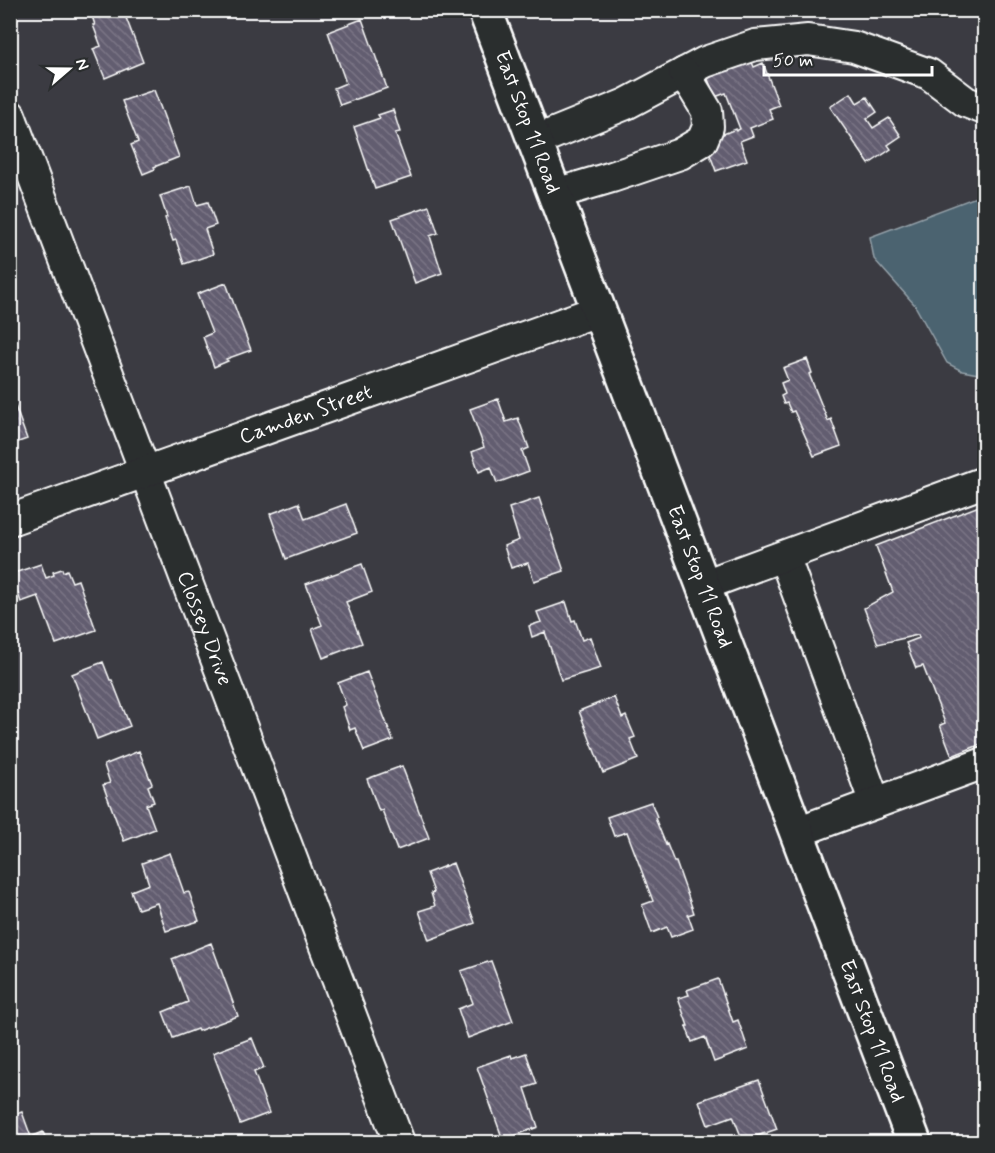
<svg xmlns="http://www.w3.org/2000/svg" width="995" height="1153" viewBox="0 0 995 1153" font-family="Mynerve,sans-serif">
  <defs>
    <pattern id="building-back-hatch" width="6" height="6" patternUnits="userSpaceOnUse" patternTransform="scale(1.5)"><rect width="6" height="6" fill="#625d6f"/><path d="M-1 5l2 2M0 0l6 6M5-1l2 2" fill="none" stroke="#7a7585"/></pattern>
  </defs>
  <rect width="100%" height="100%" fill="#3b3b42"/>
  <filter id="ink" filterUnits="userSpaceOnUse"><feTurbulence type="fractalNoise" baseFrequency=".0167" numOctaves="2"/><feDisplacementMap in="SourceGraphic" scale="12" xChannelSelector="R" yChannelSelector="G"/><feConvolveMatrix kernelMatrix="1 2 1 2 8 2 1 2 1" color-interpolation-filters="sRGB"/></filter>
  <g filter="url(#ink)">
    <!-- water -->
    <path fill="#4c6370" stroke="#94a1a9" stroke-width="1.5" d="M 984,194 L 984,375 L 962,371 L 947,363 L 914,304 L 874,259 L 870,237 Z"/>
    <!-- building -->
    <path fill="url(#building-back-hatch)" stroke="#fff" stroke-width="1.5" d="M 90,10 L 123,10 L 143,62 L 105,78 L 93,49 L 101,46 L 93,25 L 95,25 Z
      M 362,19 L 387,88 L 340,105 L 334,88 L 346,83 L 328,32 Z
      M 748,53 L 754,67 L 763,63 L 779,105 L 769,109 L 773,119 L 750,128 L 753,136 L 740,141 L 747,160 L 716,171 L 705,141 L 736,129 L 736,131 L 740,129 L 726,93 L 715,97 L 704,69 Z
      M 154,90 L 179,157 L 154,167 L 155,169 L 143,174 L 131,145 L 138,142 L 122,101 Z
      M 851,93 L 857,103 L 867,97 L 877,112 L 867,119 L 873,128 L 889,118 L 901,136 L 888,145 L 891,149 L 869,164 L 830,107 Z
      M 393,110 L 400,132 L 395,133 L 411,177 L 375,189 L 354,127 L 380,118 L 378,115 Z
      M 191,186 L 197,205 L 208,202 L 216,225 L 205,229 L 213,254 L 184,264 L 176,240 L 173,241 L 165,218 L 167,217 L 160,196 Z
      M 429,206 L 438,233 L 430,236 L 442,273 L 415,283 L 392,219 Z
      M 226,283 L 251,350 L 226,359 L 228,361 L 214,367 L 203,337 L 212,333 L 197,294 Z
      M 807,359 L 812,373 L 809,374 L 828,421 L 831,419 L 841,446 L 814,456 L 794,411 L 791,412 L 787,403 L 784,404 L 781,396 L 785,394 L 781,383 L 788,380 L 783,368 Z
      M 10,392 L 27,439 L 10,445 Z
      M 498,399 L 506,422 L 518,418 L 529,448 L 522,451 L 529,471 L 497,483 L 491,467 L 479,472 L 472,452 L 484,447 L 470,409 Z
      M 539,498 L 564,571 L 534,581 L 528,563 L 511,568 L 504,546 L 519,540 L 509,508 Z
      M 299,503 L 305,519 L 346,504 L 357,533 L 286,559 L 270,514 Z
      M 984,504 L 984,743 L 952,756 L 940,725 L 945,723 L 923,666 L 916,668 L 906,643 L 919,638 L 918,635 L 878,644 L 864,608 L 893,592 L 876,546 Z
      M 41,564 L 46,578 L 54,575 L 53,572 L 62,569 L 63,572 L 67,570 L 72,582 L 78,580 L 96,630 L 56,644 L 38,596 L 21,602 L 11,574 Z
      M 362,564 L 372,592 L 346,602 L 362,643 L 323,658 L 312,629 L 322,625 L 306,584 Z
      M 566,602 L 572,621 L 575,620 L 582,640 L 590,637 L 601,668 L 561,680 L 545,632 L 532,637 L 529,626 L 541,622 L 537,612 Z
      M 103,662 L 110,680 L 112,680 L 130,726 L 97,739 L 72,674 Z
      M 367,672 L 393,740 L 364,751 L 355,728 L 350,730 L 342,707 L 346,705 L 338,683 Z
      M 614,697 L 622,718 L 626,716 L 635,737 L 630,739 L 638,759 L 603,773 L 579,711 Z
      M 139,751 L 152,784 L 148,786 L 154,802 L 146,805 L 155,829 L 124,841 L 103,785 L 110,783 L 104,765 Z
      M 402,766 L 429,838 L 397,850 L 382,810 L 379,811 L 367,779 Z
      M 651,802 L 657,817 L 655,818 L 666,845 L 667,844 L 674,862 L 676,862 L 694,913 L 688,915 L 693,929 L 671,937 L 667,927 L 652,933 L 642,905 L 653,901 L 627,832 L 614,836 L 607,817 Z
      M 170,853 L 184,893 L 189,892 L 199,921 L 166,931 L 157,903 L 138,909 L 131,891 L 149,884 L 142,863 Z
      M 453,863 L 475,923 L 429,940 L 419,911 L 435,906 L 431,893 L 434,892 L 427,873 Z
      M 211,943 L 238,1016 L 198,1031 L 197,1029 L 173,1038 L 163,1012 L 188,1002 L 172,959 Z
      M 491,961 L 513,1021 L 468,1038 L 458,1009 L 473,1003 L 461,971 Z
      M 718,979 L 733,1022 L 738,1020 L 748,1049 L 714,1062 L 705,1037 L 692,1042 L 686,1026 L 688,1026 L 678,998 L 689,995 L 687,990 Z
      M 252,1038 L 264,1068 L 254,1072 L 269,1113 L 240,1124 L 213,1053 Z
      M 526,1053 L 537,1084 L 525,1088 L 538,1127 L 503,1140 L 477,1067 L 511,1055 L 512,1058 Z
      M 10,1059 L 16,1073 L 10,1076 Z
      M 759,1080 L 777,1129 L 743,1141 L 733,1116 L 708,1125 L 699,1101 Z
      M 22,1112 L 31,1137 L 43,1132 L 47,1142 L 10,1142 L 10,1116 Z
      M 286,1134 L 290,1142 L 273,1142 L 277,1141 L 276,1138 Z"/>
    <g fill="none" stroke-linecap="round" stroke-linejoin="round">
      <!-- minor casing -->
      <g stroke="#fff" stroke-width="34">
        <g id="minor">
          <path id="s1" d="M 10,115 L 399,1142"/>
          <path d="M 535,141 L 626,104 L 705,62 L 755,45 L 808,40 L 854,47 L 929,74 L 966,102 L 984,109"/>
          <path d="M 555,194 L 612,177 L 680,154 L 702,141 L 708,127 L 707,111 L 684,73"/>
          <path id="s2" d="M 10,520 L 600,310"/>
          <path d="M 784,556 L 875,803"/>
          <path d="M 704,585 L 984,482"/>
          <path d="M 797,832 L 984,763"/>
        </g>
      </g>
      <!-- major casing -->
      <g stroke="#fff" stroke-width="38">
        <g id="major">
          <path id="s3" d="M 485,10 L 914,1142"/>
        </g>
      </g>
      <!-- minor -->
      <use href="#minor" stroke="#2a2d2e" stroke-width="30"/>
      <!-- major -->
      <use href="#major" stroke="#2a2d2e" stroke-width="33"/>
    </g>
  </g>
  <g text-anchor="middle" dominant-baseline="central" stroke-width="4.5" stroke-linejoin="round" paint-order="stroke">
    <!-- street labels -->
    <g font-size="21" fill="#fff" stroke="#2a2d2e">
      <text stroke="none"><textPath href="#s3" startOffset="120">East Stop 11 Road</textPath></text>
      <text stroke="none"><textPath href="#s2" startOffset="314">Camden Street</textPath></text>
      <text stroke="none"><textPath href="#s3" startOffset="606">East Stop 11 Road</textPath></text>
      <text stroke="none"><textPath href="#s1" startOffset="549">Clossey Drive</textPath></text>
      <text stroke="none"><textPath href="#s3" startOffset="1092">East Stop 11 Road</textPath></text>
    </g>
  </g>
  <!-- margin -->
  <rect width="995" height="1153" fill="none" stroke="#2a2d2e" stroke-width="36"/>
  <rect x="18" y="18" width="959" height="1117" fill="none" stroke="#fff" stroke-width="2" filter="url(#ink)"/>
  <!-- north arrow -->
  <g transform="translate(69 69) rotate(70)" stroke="#2a2d2e" stroke-width="4.5" paint-order="stroke">
  <path d="M0-4.5L10 22L0 15L-10 22Z" fill="#ffffff"/>
  <text y="-9" font-size="16" font-weight="bold" text-anchor="middle" fill="#ffffff">N</text>
  </g>
  <!-- scale -->
  <path d="M764 66v9h168v-9" fill="none" stroke="#ffffff" stroke-width="3"/>
  <text x="773" y="66" font-size="18" fill="#ffffff" stroke="#2a2d2e" stroke-width="4.5" paint-order="stroke">50 m</text>
</svg>
